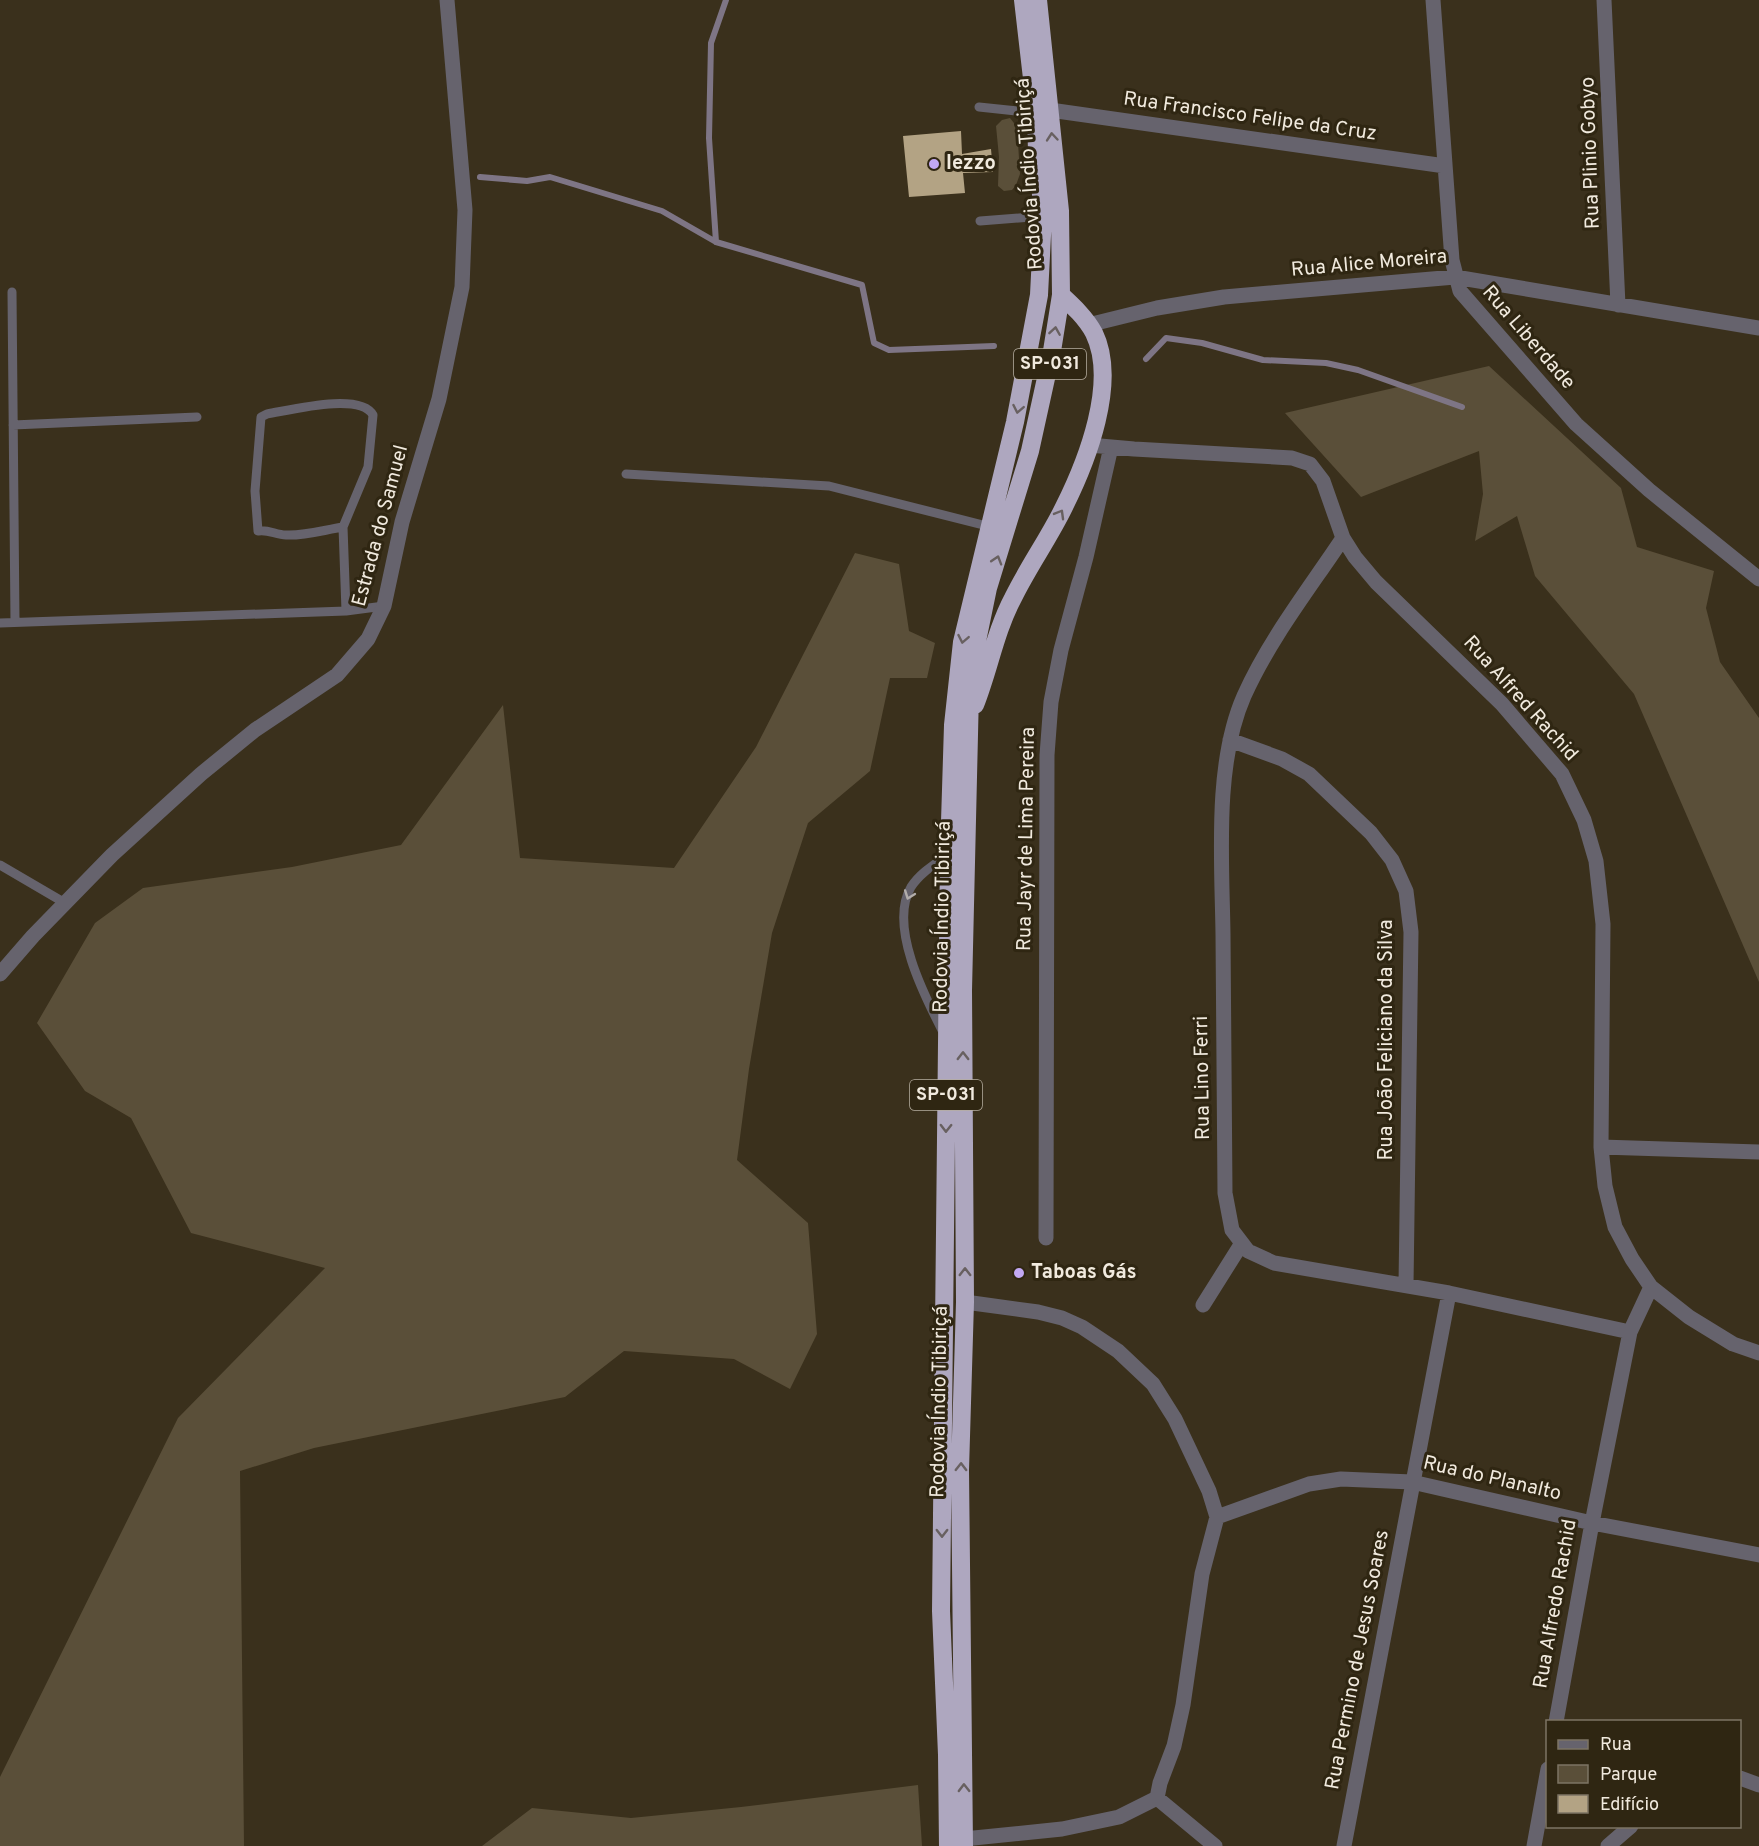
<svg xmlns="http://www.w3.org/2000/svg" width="1759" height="1846" viewBox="0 0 1759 1846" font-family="Overpass,sans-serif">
  <rect width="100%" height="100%" fill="#3a301c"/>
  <!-- green -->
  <path fill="#5a4f39" d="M 1010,118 L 1017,127 L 1020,174 L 1016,185 L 1012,190 L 1004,191 L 998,186 L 999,157 L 996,126 L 1002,120 Z
    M 1489,366 L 1621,488 L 1637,547 L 1714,571 L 1706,608 L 1720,662 L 1759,718 L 1759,982 L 1634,694 L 1535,576 L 1517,516 L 1475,541 L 1483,494 L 1479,451 L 1361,497 L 1285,413 Z
    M 855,553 L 899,564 L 909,631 L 935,643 L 927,678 L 890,678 L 870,771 L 808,823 L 772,933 L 749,1069 L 737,1160 L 808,1223 L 817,1334 L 790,1389 L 734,1359 L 624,1351 L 565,1397 L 314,1448 L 240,1471 L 244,1846 L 0,1846 L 0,1777 L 178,1418 L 325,1268 L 191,1233 L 131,1118 L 85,1091 L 37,1023 L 95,923 L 143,888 L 292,867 L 401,845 L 503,705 L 520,858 L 674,868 L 756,747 Z
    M 918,1785 L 922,1846 L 482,1846 L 532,1808 L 631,1818 L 741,1807 Z"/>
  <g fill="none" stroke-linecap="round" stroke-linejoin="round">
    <!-- stream -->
    <path stroke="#7e7585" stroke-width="6" d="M 480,177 L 527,181 L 550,177 L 662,211 L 716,242 L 862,285 L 874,343 L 889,350 L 994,346
      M 716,242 L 709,138 L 711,43 L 726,0
      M 1146,359 L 1166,338 L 1202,343 L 1263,360 L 1326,363 L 1358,370 L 1462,407"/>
  </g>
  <!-- building -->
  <path fill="#b3a384" d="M 961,131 L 962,154 L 991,149 L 993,172 L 963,173 L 965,193 L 909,197 L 903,136 Z"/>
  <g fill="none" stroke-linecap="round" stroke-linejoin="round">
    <!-- lane -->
    <path stroke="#66636d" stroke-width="9" d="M 979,107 L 1036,113
      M 980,221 L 1043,216
      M 12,292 L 15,622
      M 13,425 L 197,417
      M 626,474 L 829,486 L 991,527
      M 343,527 C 324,530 304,536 286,535 C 276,535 268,529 258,531 L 255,491 L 261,417 L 267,414 C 291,410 360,392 373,415 L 368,467 L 343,527 L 346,611
      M 0,623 L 346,611 L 384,606
      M 0,865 L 65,903
      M 943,1032 C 925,997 888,926 911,887 C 920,873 935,864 949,854"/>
    <!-- street -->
    <path stroke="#66636d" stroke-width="15" d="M 1433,0 L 1452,260 L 1460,291 L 1576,424 L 1649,490 L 1759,579
      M 1604,0 L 1618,305
      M 1050,110 L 1445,166
      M 1088,325 L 1157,308 L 1224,297 L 1455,277 L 1759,328
      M 1089,445 L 1134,449 L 1292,458 L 1310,464 L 1323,481 L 1343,538 L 1355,557 L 1376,582 L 1502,704 L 1562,774 L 1584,820 L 1596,861 L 1603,924 L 1601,1147 L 1605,1186 L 1615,1227 L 1632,1259 L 1651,1287 L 1689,1317 L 1733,1344 L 1759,1353
      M 1343,538 C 1309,589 1269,640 1244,696 C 1214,764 1222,861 1223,934 C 1223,1021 1224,1107 1225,1193 L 1232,1230 L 1248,1251 L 1274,1263 L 1449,1293 L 1630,1332
      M 1230,740 L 1282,759 L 1309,774 L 1371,833 L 1392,860 L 1406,891 L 1411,932 L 1406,1285
      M 0,974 L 33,936 L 112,855 L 201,774 L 255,730 L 337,675 L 368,639 L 384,606 L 402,522 L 439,399 L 462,287 L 465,210 L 447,0
      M 1601,1147 L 1759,1152
      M 1046,1238 L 1047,755 L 1051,702 L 1061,650 L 1086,557 L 1111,447
      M 1203,1305 L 1242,1243
      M 1217,1517 L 1309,1484 L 1341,1479 L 1412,1482 L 1592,1523 L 1759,1555
      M 1556,1722 L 1592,1523 L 1630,1332 L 1651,1287
      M 1740,1778 L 1759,1785
      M 1157,1798 L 1215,1846
      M 964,1839 L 1062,1829 L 1119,1817 L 1157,1798 L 1160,1783 L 1174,1746 L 1183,1705 L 1202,1574 L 1217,1517 L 1209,1491 L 1175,1419 L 1153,1384 L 1118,1351 L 1082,1327 L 1062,1318 L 1038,1312 L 965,1302
      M 1344,1846 L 1449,1293
      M 1534,1846 L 1548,1769
      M 1608,1846 L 1631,1826"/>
    <!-- highway -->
    <path stroke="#aea7bf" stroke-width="18" d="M 975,705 C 989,670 995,632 1013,598 C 1028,567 1049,538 1064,507 C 1087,461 1118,382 1094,333 C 1086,318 1073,306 1061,295
      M 948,1846 L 947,1755 L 941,1611 L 949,854 L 953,725 L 962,642 L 1015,422 L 1039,295 L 1043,216 L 1037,152 L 1036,113 L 1023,0
      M 964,1846 L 960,1470 L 965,1302 L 963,990 L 970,692 L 976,646 L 988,588 L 1030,451 L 1052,351 L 1061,295 L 1060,211 L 1038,0"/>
  </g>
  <!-- one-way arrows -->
  <defs><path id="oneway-chevron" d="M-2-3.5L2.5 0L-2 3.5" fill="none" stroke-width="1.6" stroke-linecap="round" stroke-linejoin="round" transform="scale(1.5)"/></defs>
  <g stroke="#686060">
    <use href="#oneway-chevron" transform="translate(1052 137) rotate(-95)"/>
    <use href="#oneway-chevron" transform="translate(1055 331) rotate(-81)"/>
    <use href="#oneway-chevron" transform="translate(1018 409) rotate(101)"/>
    <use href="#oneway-chevron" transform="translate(1060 514) rotate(-60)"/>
    <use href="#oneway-chevron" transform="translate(997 560) rotate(-73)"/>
    <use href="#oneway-chevron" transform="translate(963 639) rotate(101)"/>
    <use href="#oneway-chevron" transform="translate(963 1056) rotate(-90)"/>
    <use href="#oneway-chevron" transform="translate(946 1128) rotate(91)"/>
    <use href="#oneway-chevron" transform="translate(965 1272) rotate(-90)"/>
    <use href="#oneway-chevron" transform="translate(961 1467) rotate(-89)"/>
    <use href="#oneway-chevron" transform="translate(942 1533) rotate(90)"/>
    <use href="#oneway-chevron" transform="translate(964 1788) rotate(-91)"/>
  </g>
  <use stroke="#b2adab" href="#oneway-chevron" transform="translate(909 895) rotate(110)"/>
  <!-- markers -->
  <g fill="#c2a8f3" stroke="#2f2612" stroke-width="2">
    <circle cx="934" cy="164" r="6"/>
    <circle cx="1019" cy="1273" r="6"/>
  </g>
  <g text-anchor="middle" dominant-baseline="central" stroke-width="6" stroke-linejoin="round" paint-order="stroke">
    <!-- shield labels -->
    <g fill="#2f2612" stroke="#b7afa1" stroke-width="1.5">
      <rect x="1014" y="349" width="72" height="30" rx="4.5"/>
      <rect x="910" y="1080" width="72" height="30" rx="4.5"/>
    </g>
    <g font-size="18" font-weight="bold" fill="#f1eade">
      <text x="1050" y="364">SP-031</text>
      <text x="946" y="1095">SP-031</text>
    </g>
    <!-- street labels -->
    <g font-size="20" fill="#f1eade" stroke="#2f2612">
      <text transform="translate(1250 117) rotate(8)">Rua Francisco Felipe da Cruz</text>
      <text transform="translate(1591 153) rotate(-92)">Rua Plinio Gobyo</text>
      <text transform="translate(1030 174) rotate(-94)">Rodovia Índio Tibiriçá</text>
      <text transform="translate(1369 264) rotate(-5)">Rua Alice Moreira</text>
      <text transform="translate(1528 338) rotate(49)">Rua Liberdade</text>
      <text transform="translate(381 526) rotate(-75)">Estrada do Samuel</text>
      <text transform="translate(1520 699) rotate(48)">Rua Alfred Rachid</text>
      <text transform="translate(1027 839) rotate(-89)">Rua Jayr de Lima Pereira</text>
      <text transform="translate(943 917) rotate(-89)">Rodovia Índio Tibiriçá</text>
      <text transform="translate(1387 1040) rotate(-90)">Rua João Feliciano da Silva</text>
      <text transform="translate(1203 1078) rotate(-91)">Rua Lino Ferri</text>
      <text transform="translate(940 1402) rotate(-89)">Rodovia Índio Tibiriçá</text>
      <text transform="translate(1492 1479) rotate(13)">Rua do Planalto</text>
      <text transform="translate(1556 1604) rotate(-80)">Rua Alfredo Rachid</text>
      <text transform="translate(1358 1660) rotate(-79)">Rua Permino de Jesus Soares</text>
    </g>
    <!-- poi labels -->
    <g font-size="20" font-weight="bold" fill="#f1eade" stroke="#2f2612" text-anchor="start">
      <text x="946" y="164">Iezzo</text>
      <text x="1031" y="1273">Taboas Gás</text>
    </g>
  </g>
  <!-- legend -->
  <rect x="1546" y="1720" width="195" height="108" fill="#2f2612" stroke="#7d7464" stroke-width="1.5"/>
  <rect x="1558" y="1740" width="30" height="9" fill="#66636d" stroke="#7d7464" stroke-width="1.5"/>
  <text x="1600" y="1750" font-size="18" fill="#f1eade">Rua</text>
  <rect x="1558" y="1765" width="30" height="18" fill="#5a4f39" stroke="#7d7464" stroke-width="1.5"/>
  <text x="1600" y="1780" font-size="18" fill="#f1eade">Parque</text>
  <rect x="1558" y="1795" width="30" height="18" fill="#b3a384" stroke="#7d7464" stroke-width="1.5"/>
  <text x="1600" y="1810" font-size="18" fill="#f1eade">Edifício</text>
</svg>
